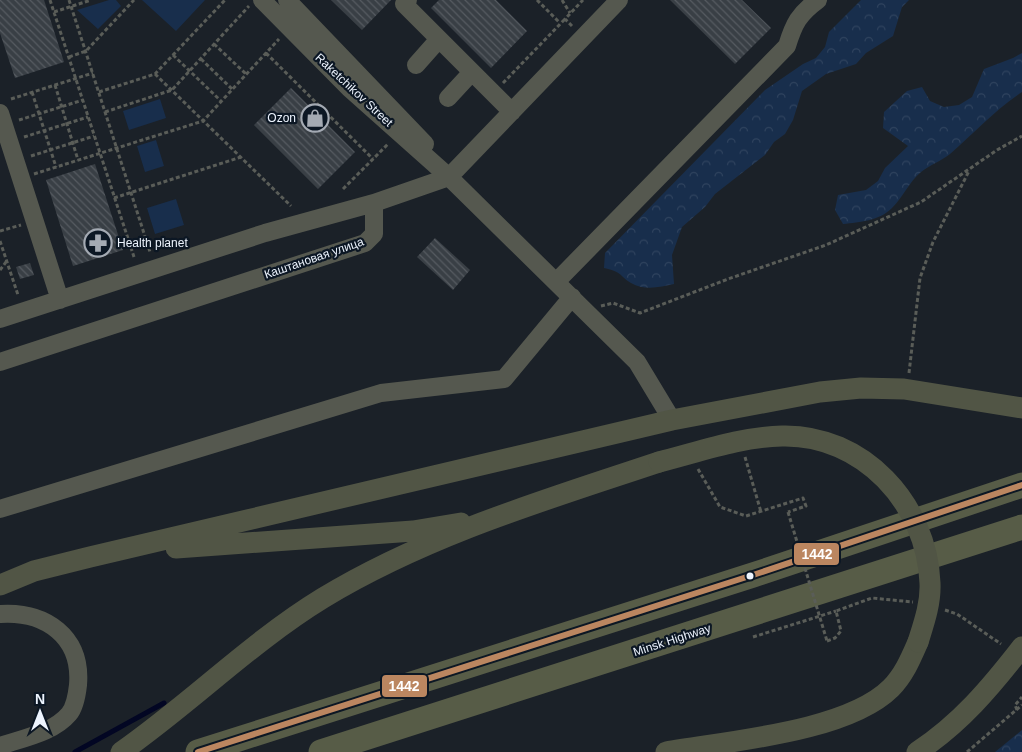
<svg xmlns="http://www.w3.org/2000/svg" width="1022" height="752" viewBox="0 0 1022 752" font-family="Helvetica,sans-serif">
  <defs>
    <pattern id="forest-crowns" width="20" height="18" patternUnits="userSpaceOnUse" patternTransform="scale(1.25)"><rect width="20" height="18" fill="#182e4c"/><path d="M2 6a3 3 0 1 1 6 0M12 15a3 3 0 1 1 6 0" fill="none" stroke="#2f435e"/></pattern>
    <pattern id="building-back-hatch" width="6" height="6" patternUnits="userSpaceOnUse" patternTransform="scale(1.25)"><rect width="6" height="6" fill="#393f45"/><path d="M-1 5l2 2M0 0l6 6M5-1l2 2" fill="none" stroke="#565b61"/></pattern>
  </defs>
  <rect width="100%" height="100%" fill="#1b2128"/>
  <!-- forest -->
  <path fill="url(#forest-crowns)" d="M 861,0 L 909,0 L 902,7 L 893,36 L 866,53 L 856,64 L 826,74 L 802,91 L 793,120 L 785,134 L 774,142 L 765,155 L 715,194 L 705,207 L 682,227 L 672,255 L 674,284 C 660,287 645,291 631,283 C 618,275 623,272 604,268 L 605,253 L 765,90 L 803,64 L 816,58 L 825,47 L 829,32 Z
    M 1022,53 L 1022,92 C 995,110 974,133 950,154 C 941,161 930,165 921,172 C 909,182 903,197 892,208 C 879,221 860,222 843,224 L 835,210 L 838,195 L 866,190 L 878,181 L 885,168 L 908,146 L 883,128 L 884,112 L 907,91 L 922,87 L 930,101 L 944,107 L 959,105 L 972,97 L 984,69 L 1013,58 Z
    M 1022,730 L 1022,752 L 995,752 Z"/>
  <!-- park -->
  <path fill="#182e4c" d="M 109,0 L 116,0 L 121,6 L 98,29 L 77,10 Z
    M 142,0 L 205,0 L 176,31 Z
    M 160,99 L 166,118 L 129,130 L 123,111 Z
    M 156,140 L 164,166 L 145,172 L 137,146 Z
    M 176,199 L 184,225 L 155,234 L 147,208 Z"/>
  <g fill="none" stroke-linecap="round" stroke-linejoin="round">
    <!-- stream -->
    <path stroke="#020623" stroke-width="5" d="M 75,752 L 164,703"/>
  </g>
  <!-- building -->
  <path fill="url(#building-back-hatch)" d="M 0,0 L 44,0 L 64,62 L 15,78 L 0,33 Z
    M 331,0 L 391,0 L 362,30 Z
    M 439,0 L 496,0 L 527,31 L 491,68 L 431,8 Z
    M 670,0 L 742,0 L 771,28 L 735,64 Z
    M 291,88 L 355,152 L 318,189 L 254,125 Z
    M 95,164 L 123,250 L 73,266 L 46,180 Z
    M 435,238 L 470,270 L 453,290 L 417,257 Z
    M 30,263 L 34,275 L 20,279 L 16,267 Z"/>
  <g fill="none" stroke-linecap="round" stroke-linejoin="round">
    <!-- path -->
    <path stroke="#5a5d58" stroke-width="3" stroke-dasharray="4 2.5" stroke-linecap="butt" d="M 50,0 L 134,257
      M 69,0 L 150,252
      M 537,0 L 560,23
      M 562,0 L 570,13
      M 54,12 L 91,0
      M 572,26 L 565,19 L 583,0
      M 214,44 L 246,74
      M 266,53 L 373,159
      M 173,55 L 221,101
      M 69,57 L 86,51 L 134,0
      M 201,59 L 232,89
      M 155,74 L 291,206
      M 503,83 L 565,19
      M 55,85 L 78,160
      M 32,92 L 56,167
      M 99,92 L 155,74 L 225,0
      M 11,99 L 93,73
      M 105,112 L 172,90 L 249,6
      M 19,120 L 83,100
      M 24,137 L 88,117
      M 31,156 L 94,136
      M 34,174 L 203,121 L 279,39
      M 343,189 L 388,144
      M 114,198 L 241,157
      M 0,231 L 21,225
      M 0,241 L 18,295
      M 0,270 L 6,262
      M 601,306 L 613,303 L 640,313 L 728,279 L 826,245 L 921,202 L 997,150 L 1022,136
      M 909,373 L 920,278 L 933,242 L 969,171
      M 745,457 L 761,512
      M 698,469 L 720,507 L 746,516 L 803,498 L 806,506 L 788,512
      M 945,610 L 957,614 L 1001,644
      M 753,637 L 836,611
      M 827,641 L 835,638 L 841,631 L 836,611 L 872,598 L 913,602
      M 1017,710 L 1015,705 L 1022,697
      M 967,752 L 1022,705"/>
    <!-- minor -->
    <path stroke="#55584f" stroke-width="18" d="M 262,0 L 349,88 L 449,177 L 637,362 L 672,420
      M 287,0 L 425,144
      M 408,0 L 404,4 L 512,112
      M 416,65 L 439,39
      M 448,98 L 472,72
      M 0,113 L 60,300
      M 556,282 L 787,46 C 794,23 799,14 818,0
      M 0,319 L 265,233 L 374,203
      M 0,362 L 365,243 L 374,234 L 374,203 L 449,177 L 619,0
      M 0,509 L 381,393 L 504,379 L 572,297
      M 0,614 C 46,611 82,637 78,685 C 77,694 75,707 69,714 C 53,733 23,738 0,746"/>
    <!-- major -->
    <path stroke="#515545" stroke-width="21" d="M 176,548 L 413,531 L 461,523
      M 0,585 L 34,571 L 90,557 L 672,420 L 820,392 L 861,388 L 904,389 L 1022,408
      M 121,752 C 190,704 251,642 323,598 C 427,535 545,500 659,462
      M 666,752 C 728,741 847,732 891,688 C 904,675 911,658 918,642
      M 917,752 C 960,724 991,687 1022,647"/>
    <!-- highway -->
    <path stroke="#575c47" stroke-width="25" d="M 198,752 L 753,575 L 1022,485
      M 321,752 L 1022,527"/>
    <!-- path-bridge -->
    <path stroke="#5a5d58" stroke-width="3" stroke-dasharray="4 2.5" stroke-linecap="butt" d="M 788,512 L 827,641"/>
    <!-- major-bridge -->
    <path stroke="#515545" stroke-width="21" d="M 659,462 C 699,452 740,437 782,436 C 863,434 927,504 930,583 C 931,603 924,623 918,642"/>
    <!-- bus-1 casing -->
    <g stroke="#0c1724" stroke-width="10">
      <path id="bus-1" d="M 198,752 L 753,575 L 1022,485"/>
    </g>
    <!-- bus-1 -->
    <use href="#bus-1" stroke="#bb8660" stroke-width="6"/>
  </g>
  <!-- icons -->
  <defs>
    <g id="shop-ring" transform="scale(1.4375)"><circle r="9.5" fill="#0c1724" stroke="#a4aab3" stroke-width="1.5"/><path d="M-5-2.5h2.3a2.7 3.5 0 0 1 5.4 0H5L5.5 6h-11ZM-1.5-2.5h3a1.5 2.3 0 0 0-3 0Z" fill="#a4aab3"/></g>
    <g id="pharmacy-ring" transform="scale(1.4375)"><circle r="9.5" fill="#0c1724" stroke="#a4aab3" stroke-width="1.5"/><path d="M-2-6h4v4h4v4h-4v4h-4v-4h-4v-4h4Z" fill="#a4aab3"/></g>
  </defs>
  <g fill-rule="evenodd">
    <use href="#shop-ring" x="315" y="118"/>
    <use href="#pharmacy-ring" x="98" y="243"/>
  </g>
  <!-- markers -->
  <circle fill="#edf4fe" stroke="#0c1724" stroke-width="2" cx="750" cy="576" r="4.5"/>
  <g text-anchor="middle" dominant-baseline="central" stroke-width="4.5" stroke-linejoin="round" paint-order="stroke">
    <!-- street labels -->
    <g font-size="12" fill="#edf4fe" stroke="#0c1724">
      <text transform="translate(354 90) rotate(43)">Raketchikov Street</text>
      <text transform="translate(314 258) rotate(-19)">Каштановая улица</text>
      <text transform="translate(672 640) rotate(-18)">Minsk Highway</text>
    </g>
    <!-- poi labels -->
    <g font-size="12" fill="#edf4fe" stroke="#0c1724" text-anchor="end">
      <text x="296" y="118">Ozon</text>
      <text x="117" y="243" text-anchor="start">Health planet</text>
    </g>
  </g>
  <g stroke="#0c1724" stroke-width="2">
    <rect x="793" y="542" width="47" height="24" rx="5" fill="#bb8660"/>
    <rect x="381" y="674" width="47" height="24" rx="5" fill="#bb8660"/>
  </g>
  <g font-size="14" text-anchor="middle" font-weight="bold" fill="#fff">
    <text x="817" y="559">1442</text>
    <text x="404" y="691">1442</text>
  </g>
  <!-- north arrow -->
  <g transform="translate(40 712)" stroke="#0c1724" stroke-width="4" paint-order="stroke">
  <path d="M0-4L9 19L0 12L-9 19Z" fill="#edf4fe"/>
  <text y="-8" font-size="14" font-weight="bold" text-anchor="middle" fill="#edf4fe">N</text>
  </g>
</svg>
